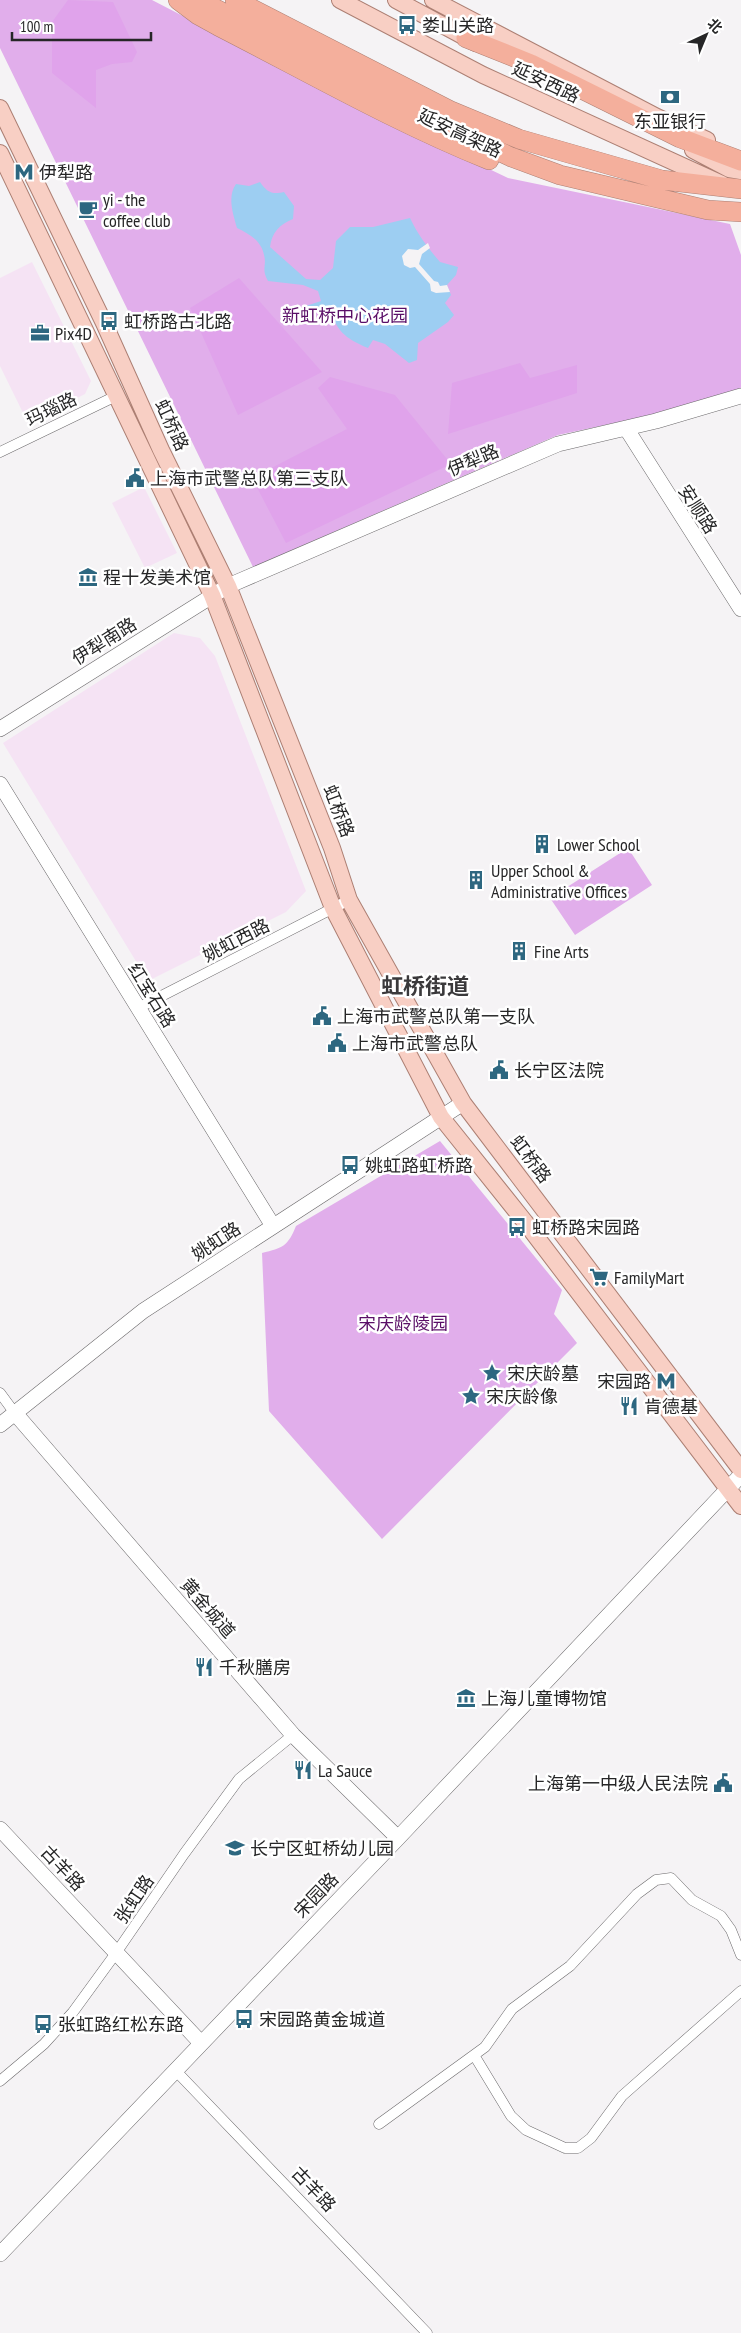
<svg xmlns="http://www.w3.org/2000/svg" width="741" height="2333" viewBox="0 0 741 2333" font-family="'PT Sans Narrow','Noto Sans SC',sans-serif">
  <rect width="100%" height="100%" fill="#f5f3f5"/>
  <!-- commercial -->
  <path fill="#f5e3f4" d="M 32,262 L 91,381 L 85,394 L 28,423 L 0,366 L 0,278 Z
    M 144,487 L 177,553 L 145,568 L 112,503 Z
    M 174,633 L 200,638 L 215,656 L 306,891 L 286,912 L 148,981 L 3,743 Z"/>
  <!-- green -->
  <path fill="#e1aeeb" d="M 0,0 L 152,0 L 357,106 L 508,178 L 730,224 L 741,255 L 741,388 L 709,403 L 558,435 L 253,567 L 0,48 Z
    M 628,848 L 652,885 L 575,935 L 550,898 Z
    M 440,1141 L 562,1290 L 554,1314 L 577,1343 L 382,1539 L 269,1411 L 262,1253 C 283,1248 288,1246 296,1226 Z"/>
  <!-- forest -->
  <path fill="#e0a3eb" d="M 68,0 L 113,2 L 137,52 L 132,62 L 112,64 L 96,70 L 96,108 L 52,73 L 52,22 Z
    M 239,278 L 322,372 L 238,415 L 190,308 Z
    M 520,363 L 530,378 L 577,365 L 577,393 L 448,434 L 452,383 Z
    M 330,377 L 395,395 L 451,464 L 286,543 L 252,478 L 347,429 L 318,388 Z"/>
  <!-- water -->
  <path fill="#9dcef2" d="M 260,182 C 267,192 272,195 284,192 L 294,206 L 293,219 C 279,225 272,232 270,247 L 306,279 L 320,280 L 333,268 L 336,241 L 350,227 L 373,227 L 410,218 C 418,235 428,248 440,262 L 458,267 L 456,275 L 447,285 L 451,295 L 445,303 L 454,315 L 448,322 L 418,343 L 417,360 L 409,363 L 385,344 L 373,340 L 368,348 C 344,338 337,331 328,306 L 313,313 L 306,306 L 321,301 L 318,291 L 303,285 L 268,281 C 261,269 267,266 264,255 C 261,240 249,234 237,228 C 233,214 227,197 236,184 L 249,186 Z"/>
  <!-- pier -->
  <path fill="#f5f3f5" d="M 428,243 L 430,248 L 422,254 L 419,264 L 434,281 L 438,282 L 440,286 L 447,285 L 450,292 L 436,293 L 431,291 L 430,284 L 415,267 L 410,268 L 404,265 L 402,256 L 408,249 L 418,250 Z"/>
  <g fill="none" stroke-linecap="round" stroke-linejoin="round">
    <!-- street casing -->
    <g stroke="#6b696b" stroke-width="11">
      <path id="street" d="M 0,452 L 116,396
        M 138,1008 L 349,900
        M 0,1393 L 14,1412
        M 474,2055 L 511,2116 L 526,2130 L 565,2148 L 578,2148 L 591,2138 L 622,2096 L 741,1991
        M 175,2070 L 427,2333
        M 0,2081 L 44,2044 L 73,2012 L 116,1953 L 184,1854 L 239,1779 L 293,1735
        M 379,2124 L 485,2047 L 512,2009 L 570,1966 L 637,1894 L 656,1880 L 671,1878 L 692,1900 L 721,1916 L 731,1930 L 741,1955"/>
    </g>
    <!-- secondary casing -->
    <g stroke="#6b696b" stroke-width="16">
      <path id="secondary" d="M 626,428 L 741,609
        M 0,729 L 228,586 L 558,444 L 656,421 L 741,396
        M 0,784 L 273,1226
        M 14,1412 L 293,1735 L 398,1838
        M 0,1425 L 143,1311 L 463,1103
        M 0,1829 L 201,2043
        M 0,2254 L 398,1838 L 741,1475"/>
    </g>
    <!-- primary casing -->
    <g stroke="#ac7f73" stroke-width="18">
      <path id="primary" d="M 340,0 L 483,75 L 722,184
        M 396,0 L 476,43
        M 433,0 L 657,117 L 707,140
        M 0,108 L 104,323 L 161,450 L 228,586 L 332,848 L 349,900 L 463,1103 L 741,1470
        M 693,150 L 729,169 L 741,171
        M 0,153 L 212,595 L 333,908 L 441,1117 L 525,1222 L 741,1506"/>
    </g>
    <!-- highway casing -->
    <g stroke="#ac7f73" stroke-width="20">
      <path id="highway" d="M 178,0 L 198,15 L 218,26 C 308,72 395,122 489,160
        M 199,0 L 399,105 L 511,157 L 560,175 L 708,210 L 741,212
        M 235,0 L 449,110 L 519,139 L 662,180 L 741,189
        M 466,38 L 531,64 L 680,138 L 741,161"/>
    </g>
    <!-- street -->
    <use href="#street" stroke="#fff" stroke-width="10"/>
    <!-- secondary -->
    <use href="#secondary" stroke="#fff" stroke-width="15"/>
    <!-- primary -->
    <use href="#primary" stroke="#f8cfc4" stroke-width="16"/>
    <!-- highway -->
    <use href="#highway" stroke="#f4af9c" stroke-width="19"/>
  </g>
  <!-- icons -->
  <defs>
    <g id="bus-bare" transform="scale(1.5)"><path d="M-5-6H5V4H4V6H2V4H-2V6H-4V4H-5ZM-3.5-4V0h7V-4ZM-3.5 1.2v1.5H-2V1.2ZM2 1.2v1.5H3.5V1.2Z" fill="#2d6780" stroke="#fff" stroke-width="2.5" paint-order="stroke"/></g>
    <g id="bank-bare" transform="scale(1.5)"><path d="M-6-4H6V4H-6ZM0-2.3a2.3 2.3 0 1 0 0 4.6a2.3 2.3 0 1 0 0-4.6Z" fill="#2d6780" stroke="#fff" stroke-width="2.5" paint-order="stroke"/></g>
    <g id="metro-bare" transform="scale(1.5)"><path d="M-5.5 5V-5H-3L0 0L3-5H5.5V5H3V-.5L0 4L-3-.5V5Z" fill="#2d6780" stroke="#fff" stroke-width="2.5" paint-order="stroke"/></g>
    <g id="cafe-bare" transform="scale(1.5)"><path d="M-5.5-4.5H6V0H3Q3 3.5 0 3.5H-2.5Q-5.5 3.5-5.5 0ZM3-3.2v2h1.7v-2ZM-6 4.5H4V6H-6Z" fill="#2d6780" stroke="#fff" stroke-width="2.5" paint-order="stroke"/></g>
    <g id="office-bare" transform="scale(1.5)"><path d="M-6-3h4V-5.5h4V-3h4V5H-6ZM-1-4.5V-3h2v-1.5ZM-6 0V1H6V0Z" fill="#2d6780" stroke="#fff" stroke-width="2.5" paint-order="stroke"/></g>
    <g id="civic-bare" transform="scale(1.5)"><path d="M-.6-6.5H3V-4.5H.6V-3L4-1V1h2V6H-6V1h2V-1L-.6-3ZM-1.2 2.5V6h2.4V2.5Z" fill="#2d6780" stroke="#fff" stroke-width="2.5" paint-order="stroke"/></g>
    <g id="museum-bare" transform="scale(1.5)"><path d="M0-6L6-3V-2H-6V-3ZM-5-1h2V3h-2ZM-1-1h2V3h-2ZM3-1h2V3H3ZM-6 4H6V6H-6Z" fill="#2d6780" stroke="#fff" stroke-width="2.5" paint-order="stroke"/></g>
    <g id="building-bare" transform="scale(1.5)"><path d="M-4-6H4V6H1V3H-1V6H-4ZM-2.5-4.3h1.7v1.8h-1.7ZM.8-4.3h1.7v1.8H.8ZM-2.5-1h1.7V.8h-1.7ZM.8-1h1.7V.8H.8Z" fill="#2d6780" stroke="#fff" stroke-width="2.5" paint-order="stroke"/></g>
    <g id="supermarket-bare" transform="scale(1.5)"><path d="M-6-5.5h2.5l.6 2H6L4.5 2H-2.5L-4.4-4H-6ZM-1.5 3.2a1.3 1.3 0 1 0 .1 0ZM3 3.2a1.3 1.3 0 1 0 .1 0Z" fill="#2d6780" stroke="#fff" stroke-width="2.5" paint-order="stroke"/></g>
    <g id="sight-bare" transform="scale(1.5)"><path d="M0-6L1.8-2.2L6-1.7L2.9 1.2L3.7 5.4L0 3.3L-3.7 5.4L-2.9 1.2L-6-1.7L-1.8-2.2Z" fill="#2d6780" stroke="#fff" stroke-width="2.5" paint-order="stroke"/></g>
    <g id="restaurant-bare" transform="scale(1.5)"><path d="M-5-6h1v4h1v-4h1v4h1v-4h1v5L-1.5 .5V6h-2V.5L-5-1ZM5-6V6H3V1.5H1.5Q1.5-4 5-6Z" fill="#2d6780" stroke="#fff" stroke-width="2.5" paint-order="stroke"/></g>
    <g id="school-bare" transform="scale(1.5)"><path d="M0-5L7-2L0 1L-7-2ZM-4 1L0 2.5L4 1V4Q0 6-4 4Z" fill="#2d6780" stroke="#fff" stroke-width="2.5" paint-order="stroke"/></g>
  </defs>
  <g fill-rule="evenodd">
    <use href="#bus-bare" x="407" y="25"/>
    <use href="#bank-bare" x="670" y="97"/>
    <use href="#metro-bare" x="24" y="172"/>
    <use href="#cafe-bare" x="88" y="209"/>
    <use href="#bus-bare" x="109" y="321"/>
    <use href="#office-bare" x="40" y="333"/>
    <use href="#civic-bare" x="135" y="478"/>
    <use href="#museum-bare" x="88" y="577"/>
    <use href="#building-bare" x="542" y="844"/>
    <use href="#building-bare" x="476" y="880"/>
    <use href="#building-bare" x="519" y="951"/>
    <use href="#civic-bare" x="322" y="1016"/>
    <use href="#civic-bare" x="337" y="1043"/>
    <use href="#civic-bare" x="499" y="1070"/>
    <use href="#bus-bare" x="350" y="1165"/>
    <use href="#bus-bare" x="517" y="1227"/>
    <use href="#supermarket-bare" x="599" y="1277"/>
    <use href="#sight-bare" x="492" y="1373"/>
    <use href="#metro-bare" x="666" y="1381"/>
    <use href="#sight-bare" x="471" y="1396"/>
    <use href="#restaurant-bare" x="629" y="1406"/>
    <use href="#restaurant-bare" x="204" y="1667"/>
    <use href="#museum-bare" x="466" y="1698"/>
    <use href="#restaurant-bare" x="303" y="1770"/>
    <use href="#civic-bare" x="723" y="1783"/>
    <use href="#school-bare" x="235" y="1848"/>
    <use href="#bus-bare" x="244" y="2019"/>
    <use href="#bus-bare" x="43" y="2024"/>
  </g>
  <g text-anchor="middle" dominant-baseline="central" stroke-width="5" stroke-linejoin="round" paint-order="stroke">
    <!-- poi labels -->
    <g font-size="18" fill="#262627" stroke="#fff" text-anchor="start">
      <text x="422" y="25">娄山关路</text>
      <text x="670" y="121" text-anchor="middle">东亚银行</text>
      <text x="39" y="172">伊犁路</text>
      <text x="103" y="199">yi - the<tspan x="103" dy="21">coffee club</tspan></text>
      <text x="124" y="321">虹桥路古北路</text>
      <text x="55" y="333">Pix4D</text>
      <text x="150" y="478">上海市武警总队第三支队</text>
      <text x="103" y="577">程十发美术馆</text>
      <text x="557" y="844">Lower School</text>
      <text x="491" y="870">Upper School &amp;<tspan x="491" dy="21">Administrative Offices</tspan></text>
      <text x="534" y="951">Fine Arts</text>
      <text x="337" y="1016">上海市武警总队第一支队</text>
      <text x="352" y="1043">上海市武警总队</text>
      <text x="514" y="1070">长宁区法院</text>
      <text x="365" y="1165">姚虹路虹桥路</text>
      <text x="532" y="1227">虹桥路宋园路</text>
      <text x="614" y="1277">FamilyMart</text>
      <text x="507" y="1373">宋庆龄墓</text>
      <text x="651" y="1381" text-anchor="end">宋园路</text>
      <text x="486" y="1396">宋庆龄像</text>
      <text x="644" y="1406">肯德基</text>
      <text x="219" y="1667">千秋膳房</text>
      <text x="481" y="1698">上海儿童博物馆</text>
      <text x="318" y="1770">La Sauce</text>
      <text x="708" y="1783" text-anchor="end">上海第一中级人民法院</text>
      <text x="250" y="1848">长宁区虹桥幼儿园</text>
      <text x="259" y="2019">宋园路黄金城道</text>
      <text x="58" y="2024">张虹路红松东路</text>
    </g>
    <!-- street labels -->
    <g font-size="18" fill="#262627" stroke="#fff">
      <text transform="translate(546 82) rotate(25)">延安西路</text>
      <text transform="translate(460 133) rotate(25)">延安高架路</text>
      <text transform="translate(51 409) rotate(-26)">玛瑙路</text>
      <text transform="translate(172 425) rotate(65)">虹桥路</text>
      <text transform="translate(473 460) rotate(-23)">伊犁路</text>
      <text transform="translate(698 509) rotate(57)">安顺路</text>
      <text transform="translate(104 641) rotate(-32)">伊犁南路</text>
      <text transform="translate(339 811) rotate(69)">虹桥路</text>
      <text transform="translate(236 940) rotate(-27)">姚虹西路</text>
      <text transform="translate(152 995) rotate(58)">红宝石路</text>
      <text transform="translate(531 1159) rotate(53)">虹桥路</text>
      <text transform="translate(216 1241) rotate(-33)">姚虹路</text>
      <text transform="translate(208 1608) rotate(49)">黄金城道</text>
      <text transform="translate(63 1868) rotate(47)">古羊路</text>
      <text transform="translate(316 1895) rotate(-46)">宋园路</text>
      <text transform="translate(134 1899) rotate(-56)">张虹路</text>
      <text transform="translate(314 2189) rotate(46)">古羊路</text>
    </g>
    <!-- park labels -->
    <g font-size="18" fill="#5a0f67" stroke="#fff">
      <text x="345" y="315">新虹桥中心花园</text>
      <text x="403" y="1323">宋庆龄陵园</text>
    </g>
    <!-- district labels -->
    <g font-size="22" font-weight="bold" fill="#3a393b" stroke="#fff">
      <text x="425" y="986">虹桥街道</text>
    </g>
  </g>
  <!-- north arrow -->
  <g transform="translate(706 35) rotate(44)" stroke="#ffffff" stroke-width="4" paint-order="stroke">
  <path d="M0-4L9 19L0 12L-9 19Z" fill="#262627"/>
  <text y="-8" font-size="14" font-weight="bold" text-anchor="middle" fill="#262627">北</text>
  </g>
  <!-- scale -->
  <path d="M12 32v8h139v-8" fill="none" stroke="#262627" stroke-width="2.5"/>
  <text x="20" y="32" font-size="15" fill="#262627" stroke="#ffffff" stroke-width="4" paint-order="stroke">100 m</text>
</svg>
